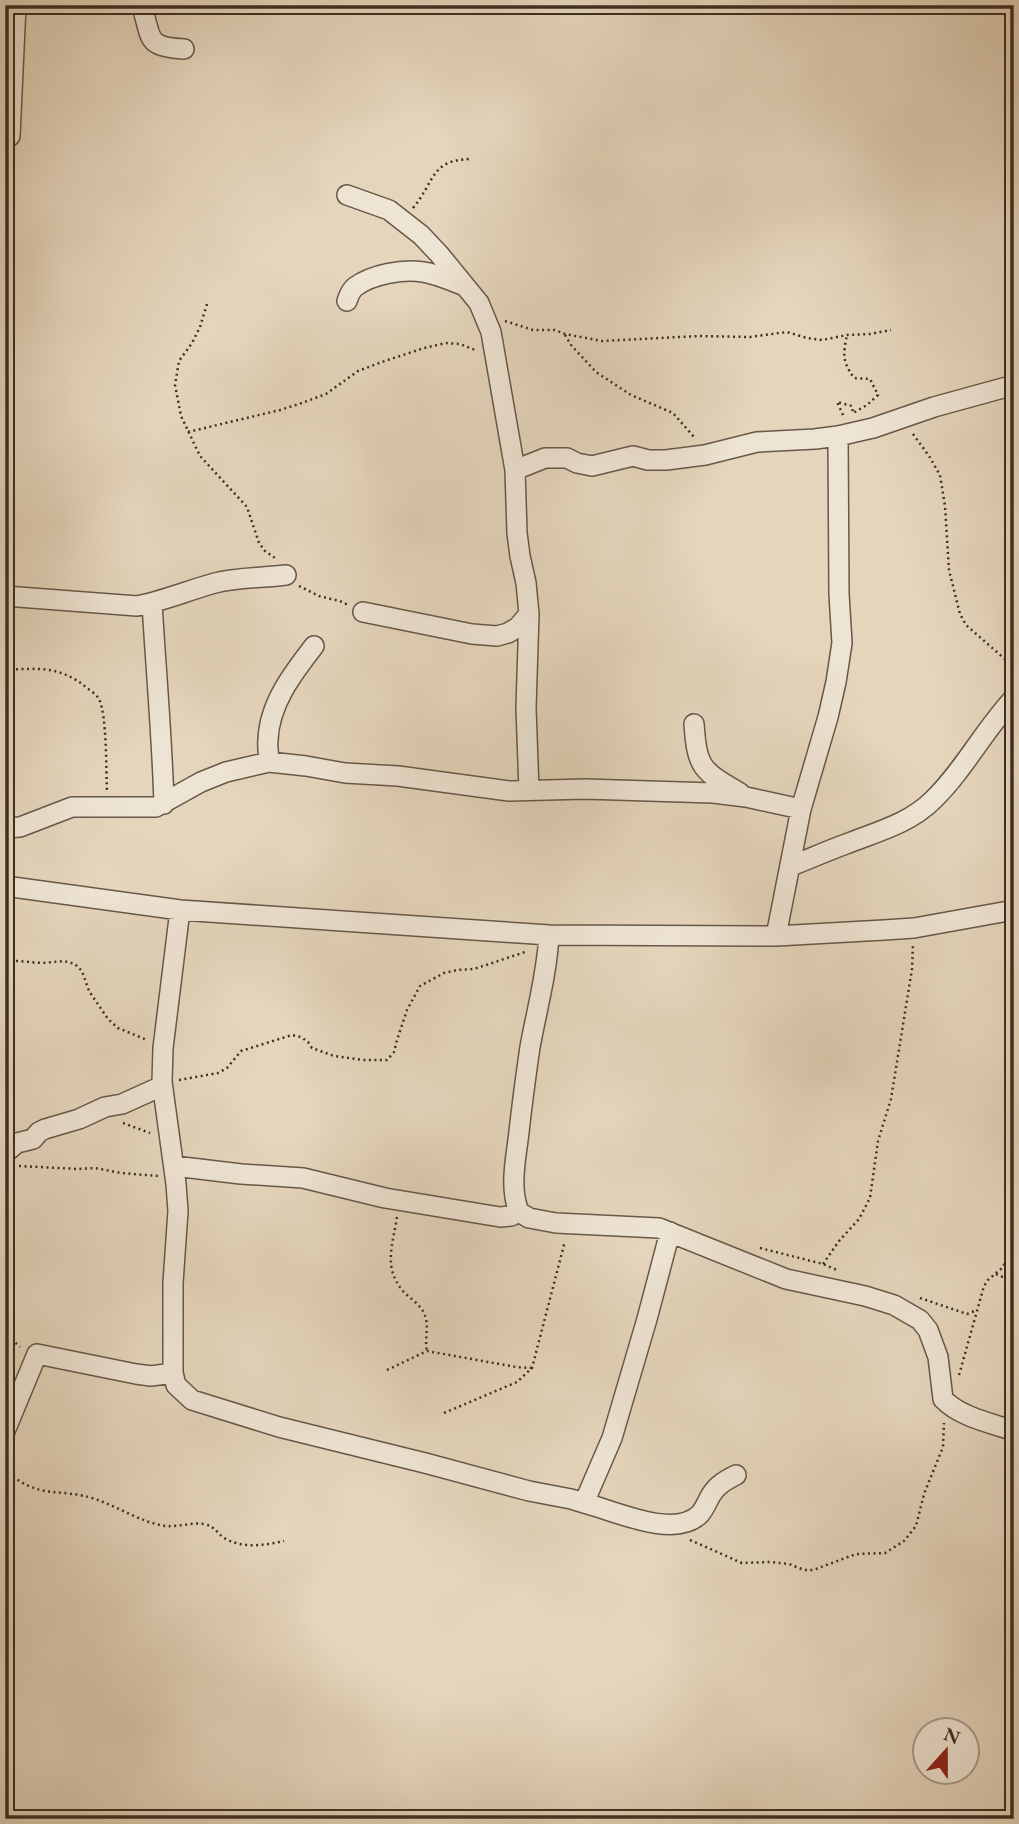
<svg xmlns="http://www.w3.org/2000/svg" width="1019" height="1824" viewBox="0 0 1019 1824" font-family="'EB Garamond',serif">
  <rect width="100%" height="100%" fill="#e5d5bc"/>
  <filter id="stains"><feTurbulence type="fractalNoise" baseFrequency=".00286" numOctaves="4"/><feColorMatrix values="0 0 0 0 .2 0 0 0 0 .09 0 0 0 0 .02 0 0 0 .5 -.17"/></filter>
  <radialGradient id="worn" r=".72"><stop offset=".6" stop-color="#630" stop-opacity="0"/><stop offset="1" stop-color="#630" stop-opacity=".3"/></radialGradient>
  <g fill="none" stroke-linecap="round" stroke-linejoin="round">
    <!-- minor casing -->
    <g stroke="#675848" stroke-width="22">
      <path id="minor" d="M 141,5 C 153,37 143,47 184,49
        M 10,136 L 16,5
        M 347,195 L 389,210 L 421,235 L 439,254 L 479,303 L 491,332 L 515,470 L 517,533 L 520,556 L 526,583 L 529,614 L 526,708 L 529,790
        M 347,301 C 349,296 350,291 355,287 C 372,274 403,269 423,272 C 437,274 452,281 465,286
        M 515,470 L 545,458 L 567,458 L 577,463 L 592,466 L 633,456 L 648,460 L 666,460 L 705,455 L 757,442 L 815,439 L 838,436 L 873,428 L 934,407 L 1014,385
        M 5,596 L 137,606 C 164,601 189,590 215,583 C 238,577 263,578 286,575
        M 152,603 C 156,670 162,737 164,804
        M 363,612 L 472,634 L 497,636 L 508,633 L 518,627 L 529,614
        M 694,724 C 697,768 702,771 740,793
        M 269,762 C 269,755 267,747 268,740 C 269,704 293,673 314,646
        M 5,828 L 20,827 L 72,807 L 156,807 L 201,782 L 226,772 L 269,762 L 306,766 L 345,773 L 398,776 L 509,791 L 585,789 L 713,793 L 746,797 L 801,809
        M 791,866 C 809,859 827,851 846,844 C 876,832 909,824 933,800 C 964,770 984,730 1014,698
        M 5,886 L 180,910 L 549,935 L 776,936 L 884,930 L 914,928 L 1014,910
        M 180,910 L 163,1048 L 162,1082 L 176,1184 L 178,1211 L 173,1283 L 173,1373 L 176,1385 L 192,1400 L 279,1427 L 425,1463 L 529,1491 L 571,1499 L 584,1503 L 612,1438 L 647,1319 L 670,1232
        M 549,935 C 547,973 537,1009 530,1047 C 526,1075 522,1104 519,1132 C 516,1159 509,1186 519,1212 L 529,1218 L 556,1223 L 659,1228 L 786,1279 L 865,1296 L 894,1305 L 920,1320 L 928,1330 L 938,1357 L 943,1399 C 960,1417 991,1423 1014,1431
        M 776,936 L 801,809 L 828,717 L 836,682 L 842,643 L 839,594 L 838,436
        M 5,1153 L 17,1143 L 33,1139 L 39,1132 L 45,1129 L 79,1119 L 105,1107 L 122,1104 L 162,1086
        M 174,1166 L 241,1174 L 303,1178 L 385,1198 L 500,1217 L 511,1216 L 519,1212
        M 5,1431 L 37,1354 L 136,1374 L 151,1376 L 173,1373
        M 584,1503 C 613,1510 674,1540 700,1514 C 705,1508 707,1502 711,1495 C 717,1485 726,1480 736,1475"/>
    </g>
    <!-- path -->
    <path stroke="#3d2f22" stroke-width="2.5" stroke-dasharray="2 3.5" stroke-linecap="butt" d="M 413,208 C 435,182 430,160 470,159
      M 207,304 L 200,327 L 192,343 L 179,361 L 175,385 L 181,416 L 200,456 L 247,507 L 259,543 L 265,551 L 275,558
      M 505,321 L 533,330 L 555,330 L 565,334 L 602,341 L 699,336 L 750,337 L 787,332 L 807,338 L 822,340 L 847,335 L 870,334 L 891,330
      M 565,335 L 571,345 L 596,372 L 631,395 L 673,413 L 694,437
      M 843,415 L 837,402 L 852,406 L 853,413 L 867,405 L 878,395 L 870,379 L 854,378 C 842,361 843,354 847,335
      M 188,432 L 280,410 L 302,403 L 326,394 L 358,371 L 382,362 L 424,348 L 446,343 L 460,344 L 475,350
      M 913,434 L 929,456 L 940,475 L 945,506 L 949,570 L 960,614 L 966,625 L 1014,667
      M 299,586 L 319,596 L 340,601 L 348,605
      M 5,670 C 38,668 61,666 87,688 C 91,691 97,695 99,699 C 107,715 106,771 107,791
      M 5,960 L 42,963 L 64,961 L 75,964 L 82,971 L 89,991 L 108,1019 L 118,1028 L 147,1040
      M 179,1080 L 218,1073 L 227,1068 L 241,1051 L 292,1035 L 301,1037 L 308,1042 L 312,1048 L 334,1056 L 363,1060 L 387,1060 L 394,1052 L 397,1040 L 407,1010 L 420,986 L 444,973 L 457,970 L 474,969 L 525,952
      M 123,1123 L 150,1133
      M 19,1166 L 78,1169 L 95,1168 L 121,1173 L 158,1176
      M 397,1217 C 393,1244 383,1266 402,1290 C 408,1297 420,1304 424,1313 C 430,1326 424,1338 427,1351
      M 760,1248 L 823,1264 L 837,1270
      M 823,1264 L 839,1241 L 859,1219 L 870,1198 L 878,1141 L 891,1099 L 912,969 L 913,945
      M 996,1274 L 1014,1282
      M 920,1298 L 967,1314 L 977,1310
      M 5,1325 L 6,1334 L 20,1347
      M 387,1370 L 427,1351 L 516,1367 L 532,1368
      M 959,1375 L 984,1286 L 988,1280 L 1002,1268 L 1014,1248
      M 444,1413 L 517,1382 L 532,1368 L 565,1241
      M 5,1469 C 37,1501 60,1487 95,1499 C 119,1507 142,1523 166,1526 C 179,1527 192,1522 204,1524 C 215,1526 217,1534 226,1539 C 245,1549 265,1545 284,1541
      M 690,1540 L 742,1563 L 770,1562 L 789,1564 L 804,1570 L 813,1570 L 856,1554 L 885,1553 L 904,1541 L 916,1526 L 924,1494 L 943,1447 L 944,1423"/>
    <!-- minor -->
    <use href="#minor" stroke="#eee4d3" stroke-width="19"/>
  </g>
  <!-- margin -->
  <rect width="1019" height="1824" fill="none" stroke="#e5d5bc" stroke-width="28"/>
  <rect x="7" y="7" width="1005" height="1810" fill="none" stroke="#3d2f22" stroke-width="3.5"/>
  <rect x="14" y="14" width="991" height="1796" fill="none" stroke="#3d2f22" stroke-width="2"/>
  <!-- north arrow -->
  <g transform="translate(946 1751) rotate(21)"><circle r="33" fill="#eee4d3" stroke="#a79c8c" stroke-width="2"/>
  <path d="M0-5L12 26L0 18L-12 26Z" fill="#8f2418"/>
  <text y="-10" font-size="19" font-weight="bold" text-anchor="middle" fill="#3d2f22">N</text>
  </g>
  <rect width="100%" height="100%" filter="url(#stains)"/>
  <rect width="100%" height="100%" fill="url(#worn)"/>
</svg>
